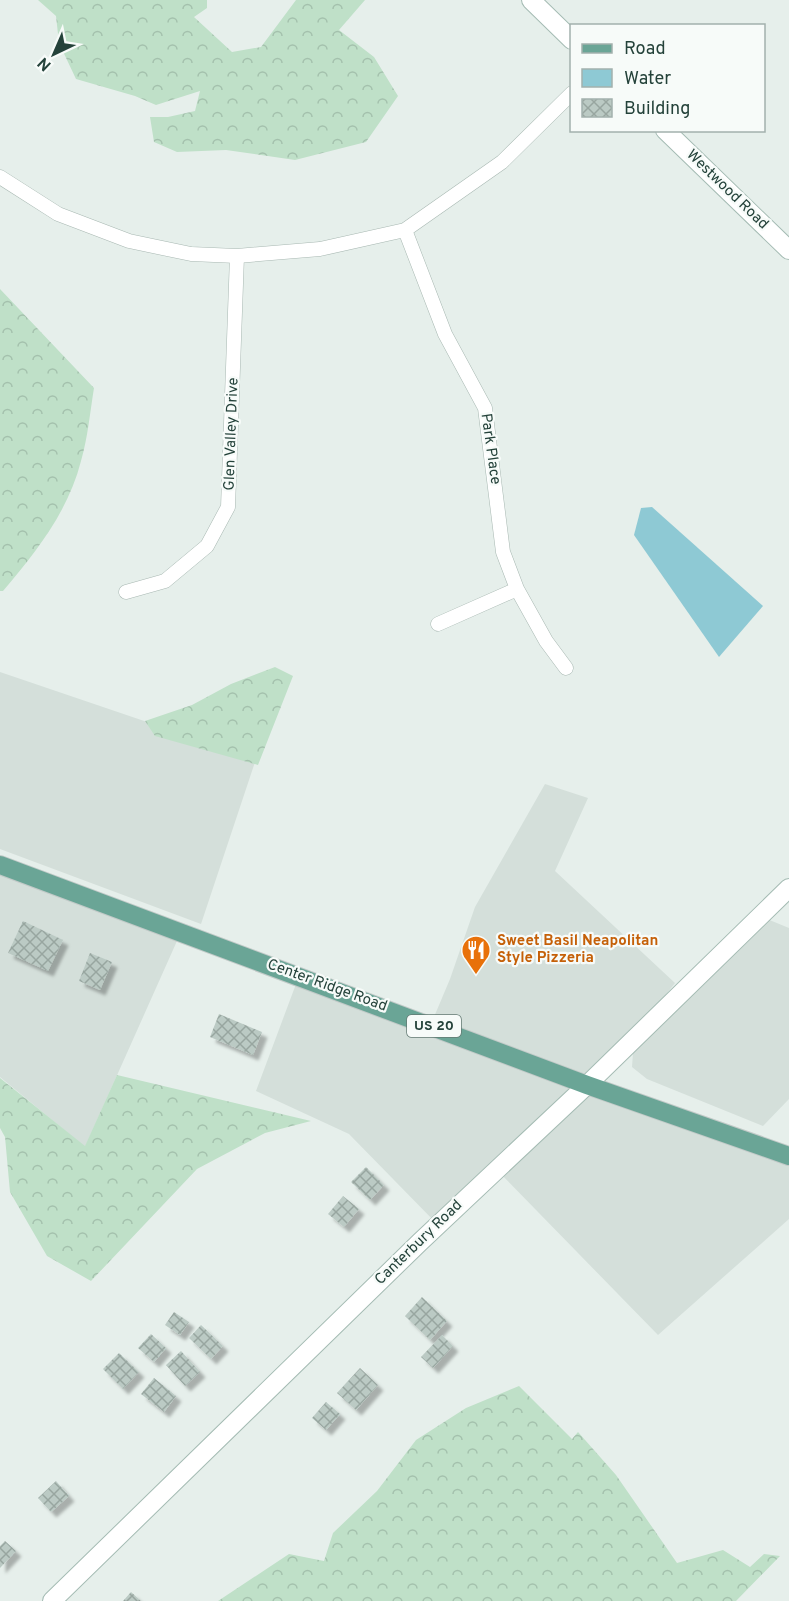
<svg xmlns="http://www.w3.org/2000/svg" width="789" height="1601" viewBox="0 0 789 1601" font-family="Overpass,sans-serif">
  <defs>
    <pattern id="forest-crowns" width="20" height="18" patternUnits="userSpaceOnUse" patternTransform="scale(1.5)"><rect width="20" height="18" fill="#bfe0c8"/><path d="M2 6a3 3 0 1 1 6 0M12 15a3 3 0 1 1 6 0" fill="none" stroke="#a4c1ad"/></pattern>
    <pattern id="building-cross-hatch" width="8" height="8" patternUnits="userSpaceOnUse" patternTransform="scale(1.5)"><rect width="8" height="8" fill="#bbcac4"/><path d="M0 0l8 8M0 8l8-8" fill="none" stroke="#98a6a0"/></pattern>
    <filter id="shadow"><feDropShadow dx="5.5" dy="5.5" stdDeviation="1.5" flood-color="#0004"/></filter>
  </defs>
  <rect width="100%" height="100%" fill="#e6efeb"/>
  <!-- built -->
  <path fill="#d4dfda" d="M 0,672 L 256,759 L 201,924 L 0,849 Z
    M 545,784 L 588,798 L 555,871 L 675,983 L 647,1019 L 584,1075 L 434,1017 L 450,979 L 475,907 Z
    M 0,865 L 181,932 L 85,1147 L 0,1077 Z
    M 767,919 L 789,928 L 789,1099 L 763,1126 L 647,1079 L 632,1067 L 633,1053 Z
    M 299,976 L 789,1156 L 789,1219 L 658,1335 L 497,1170 L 438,1225 L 349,1134 L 256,1091 Z"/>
  <!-- forest -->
  <path fill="url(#forest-crowns)" d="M 38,0 L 207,0 L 207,8 L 194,17 L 232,52 L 261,47 L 296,0 L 365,0 L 339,30 L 374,57 L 398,96 L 366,142 L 295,160 L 226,150 L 177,152 L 154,142 L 150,117 L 168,117 L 195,111 L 200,91 L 156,105 L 135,96 L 76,79 L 59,43 L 56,16 Z
    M 0,289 L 94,388 C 90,412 88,437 81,461 C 68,512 36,552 3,591 L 0,591 Z
    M 275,667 L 293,676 L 258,765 L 155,736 L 145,721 L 192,705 L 231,684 Z
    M 117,1075 L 311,1121 L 265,1133 L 197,1169 L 91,1281 L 47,1256 L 10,1192 L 5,1137 L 0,1128 L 0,1078 L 85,1146 Z
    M 519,1386 L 572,1439 L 578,1432 L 616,1475 L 677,1563 L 723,1550 L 750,1567 L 764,1554 L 780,1556 L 736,1601 L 218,1601 L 289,1554 L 324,1561 L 333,1533 L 377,1491 L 416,1440 L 466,1408 Z"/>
  <!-- water -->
  <path fill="#8ec9d4" d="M 652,507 L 763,606 L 719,657 L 634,535 L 641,508 Z"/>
  <!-- building -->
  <path fill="url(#building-cross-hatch)" filter="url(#shadow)" d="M 23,921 L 63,940 L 48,971 L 8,953 Z
    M 90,953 L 112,962 L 100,990 L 79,981 Z
    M 219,1014 L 262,1032 L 253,1055 L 210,1037 Z
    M 366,1167 L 384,1185 L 370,1200 L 351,1182 Z
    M 343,1196 L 359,1209 L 344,1227 L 328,1214 Z
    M 422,1297 L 447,1321 L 430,1340 L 405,1316 Z
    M 174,1312 L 189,1322 L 180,1335 L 165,1325 Z
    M 201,1325 L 223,1346 L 211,1359 L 189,1338 Z
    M 151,1334 L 166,1348 L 154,1362 L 138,1348 Z
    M 442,1335 L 453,1346 L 433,1368 L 421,1357 Z
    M 181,1351 L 200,1372 L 185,1386 L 166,1365 Z
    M 119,1353 L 139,1372 L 123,1389 L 103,1369 Z
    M 360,1368 L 378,1385 L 356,1410 L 337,1393 Z
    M 154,1378 L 176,1396 L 164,1412 L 141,1394 Z
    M 326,1402 L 340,1414 L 326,1430 L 312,1418 Z
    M 56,1481 L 69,1496 L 51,1512 L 38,1498 Z
    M 5,1541 L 16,1551 L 0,1568 L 0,1546 Z
    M 131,1592 L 141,1601 L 123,1601 Z"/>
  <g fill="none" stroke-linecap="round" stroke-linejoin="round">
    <!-- street casing -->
    <g stroke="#a8b8b2" stroke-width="15">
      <path id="street" d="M 0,177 L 58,214 L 129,241 L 191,254 L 237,256 L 320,249 L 405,230 L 502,162 L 572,93
        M 405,230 L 445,334 L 485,408 L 503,552 L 517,589 L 546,641 L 566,668
        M 126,592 L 165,581 L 207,546 L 228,507 L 237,256
        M 438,624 L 517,589"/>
    </g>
    <!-- secondary casing -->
    <g stroke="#a4bbb3" stroke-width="20">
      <path id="secondary" d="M 531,0 L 572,40
        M 665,130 L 789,250
        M 52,1601 L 420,1242 L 587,1085 L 789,888"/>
    </g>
    <!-- primary casing -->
    <g stroke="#c2cac8" stroke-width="20">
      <path id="primary" d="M 0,865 L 587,1085 L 789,1156"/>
    </g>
    <!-- street -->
    <use href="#street" stroke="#fff" stroke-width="14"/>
    <!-- secondary -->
    <use href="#secondary" stroke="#fff" stroke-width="18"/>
    <!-- primary -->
    <use href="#primary" stroke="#6aa596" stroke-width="18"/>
  </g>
  <!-- icons -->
  <defs>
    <g id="restaurant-pin" transform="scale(1.5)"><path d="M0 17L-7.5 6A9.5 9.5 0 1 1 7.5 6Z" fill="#e8710a" stroke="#f7fbf9"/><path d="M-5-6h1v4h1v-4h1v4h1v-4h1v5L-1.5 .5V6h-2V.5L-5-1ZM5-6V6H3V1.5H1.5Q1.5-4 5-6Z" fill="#fff"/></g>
  </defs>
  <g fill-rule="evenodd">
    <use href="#restaurant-pin" x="476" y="950"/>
  </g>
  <g text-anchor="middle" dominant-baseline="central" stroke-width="4.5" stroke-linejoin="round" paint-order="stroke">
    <!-- shield labels -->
    <rect fill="#f7fbf9" stroke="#637a73" stroke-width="1.5" x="407" y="1015" width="54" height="22" rx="4.5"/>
    <g font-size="14" font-weight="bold" fill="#24423a">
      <text x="434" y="1026">US 20</text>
    </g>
    <!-- street labels -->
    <g font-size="15" fill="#24423a" stroke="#f7fbf9">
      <text transform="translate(727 190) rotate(44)">Westwood Road</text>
      <text transform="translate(232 434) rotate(-88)">Glen Valley Drive</text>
      <text transform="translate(490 449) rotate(82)">Park Place</text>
      <text transform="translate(327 986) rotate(20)">Center Ridge Road</text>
      <text transform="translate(419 1243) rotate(-44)">Canterbury Road</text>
    </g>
    <!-- food labels -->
    <g font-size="15" font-weight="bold" fill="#c56008" stroke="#f7fbf9" text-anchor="start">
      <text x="497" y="941">Sweet Basil Neapolitan<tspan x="497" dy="17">Style Pizzeria</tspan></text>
    </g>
  </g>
  <!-- legend -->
  <rect x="570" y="24" width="195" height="108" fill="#f7fbf9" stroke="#a3b1ad" stroke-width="1.5"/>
  <rect x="582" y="44" width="30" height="9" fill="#6aa596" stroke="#a3b1ad" stroke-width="1.5"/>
  <text x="624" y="54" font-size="18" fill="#24423a">Road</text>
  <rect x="582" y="69" width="30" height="18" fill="#8ec9d4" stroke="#a3b1ad" stroke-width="1.5"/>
  <text x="624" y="84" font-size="18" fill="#24423a">Water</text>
  <rect x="582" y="99" width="30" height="18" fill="url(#building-cross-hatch)" stroke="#a3b1ad" stroke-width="1.5"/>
  <text x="624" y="114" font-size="18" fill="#24423a">Building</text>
  <!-- north arrow -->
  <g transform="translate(54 54) rotate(224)" stroke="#f7fbf9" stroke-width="4.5" paint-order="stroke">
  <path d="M0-4.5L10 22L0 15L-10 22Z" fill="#24423a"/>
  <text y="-9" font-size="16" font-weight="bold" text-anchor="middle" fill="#24423a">N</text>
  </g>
</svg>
